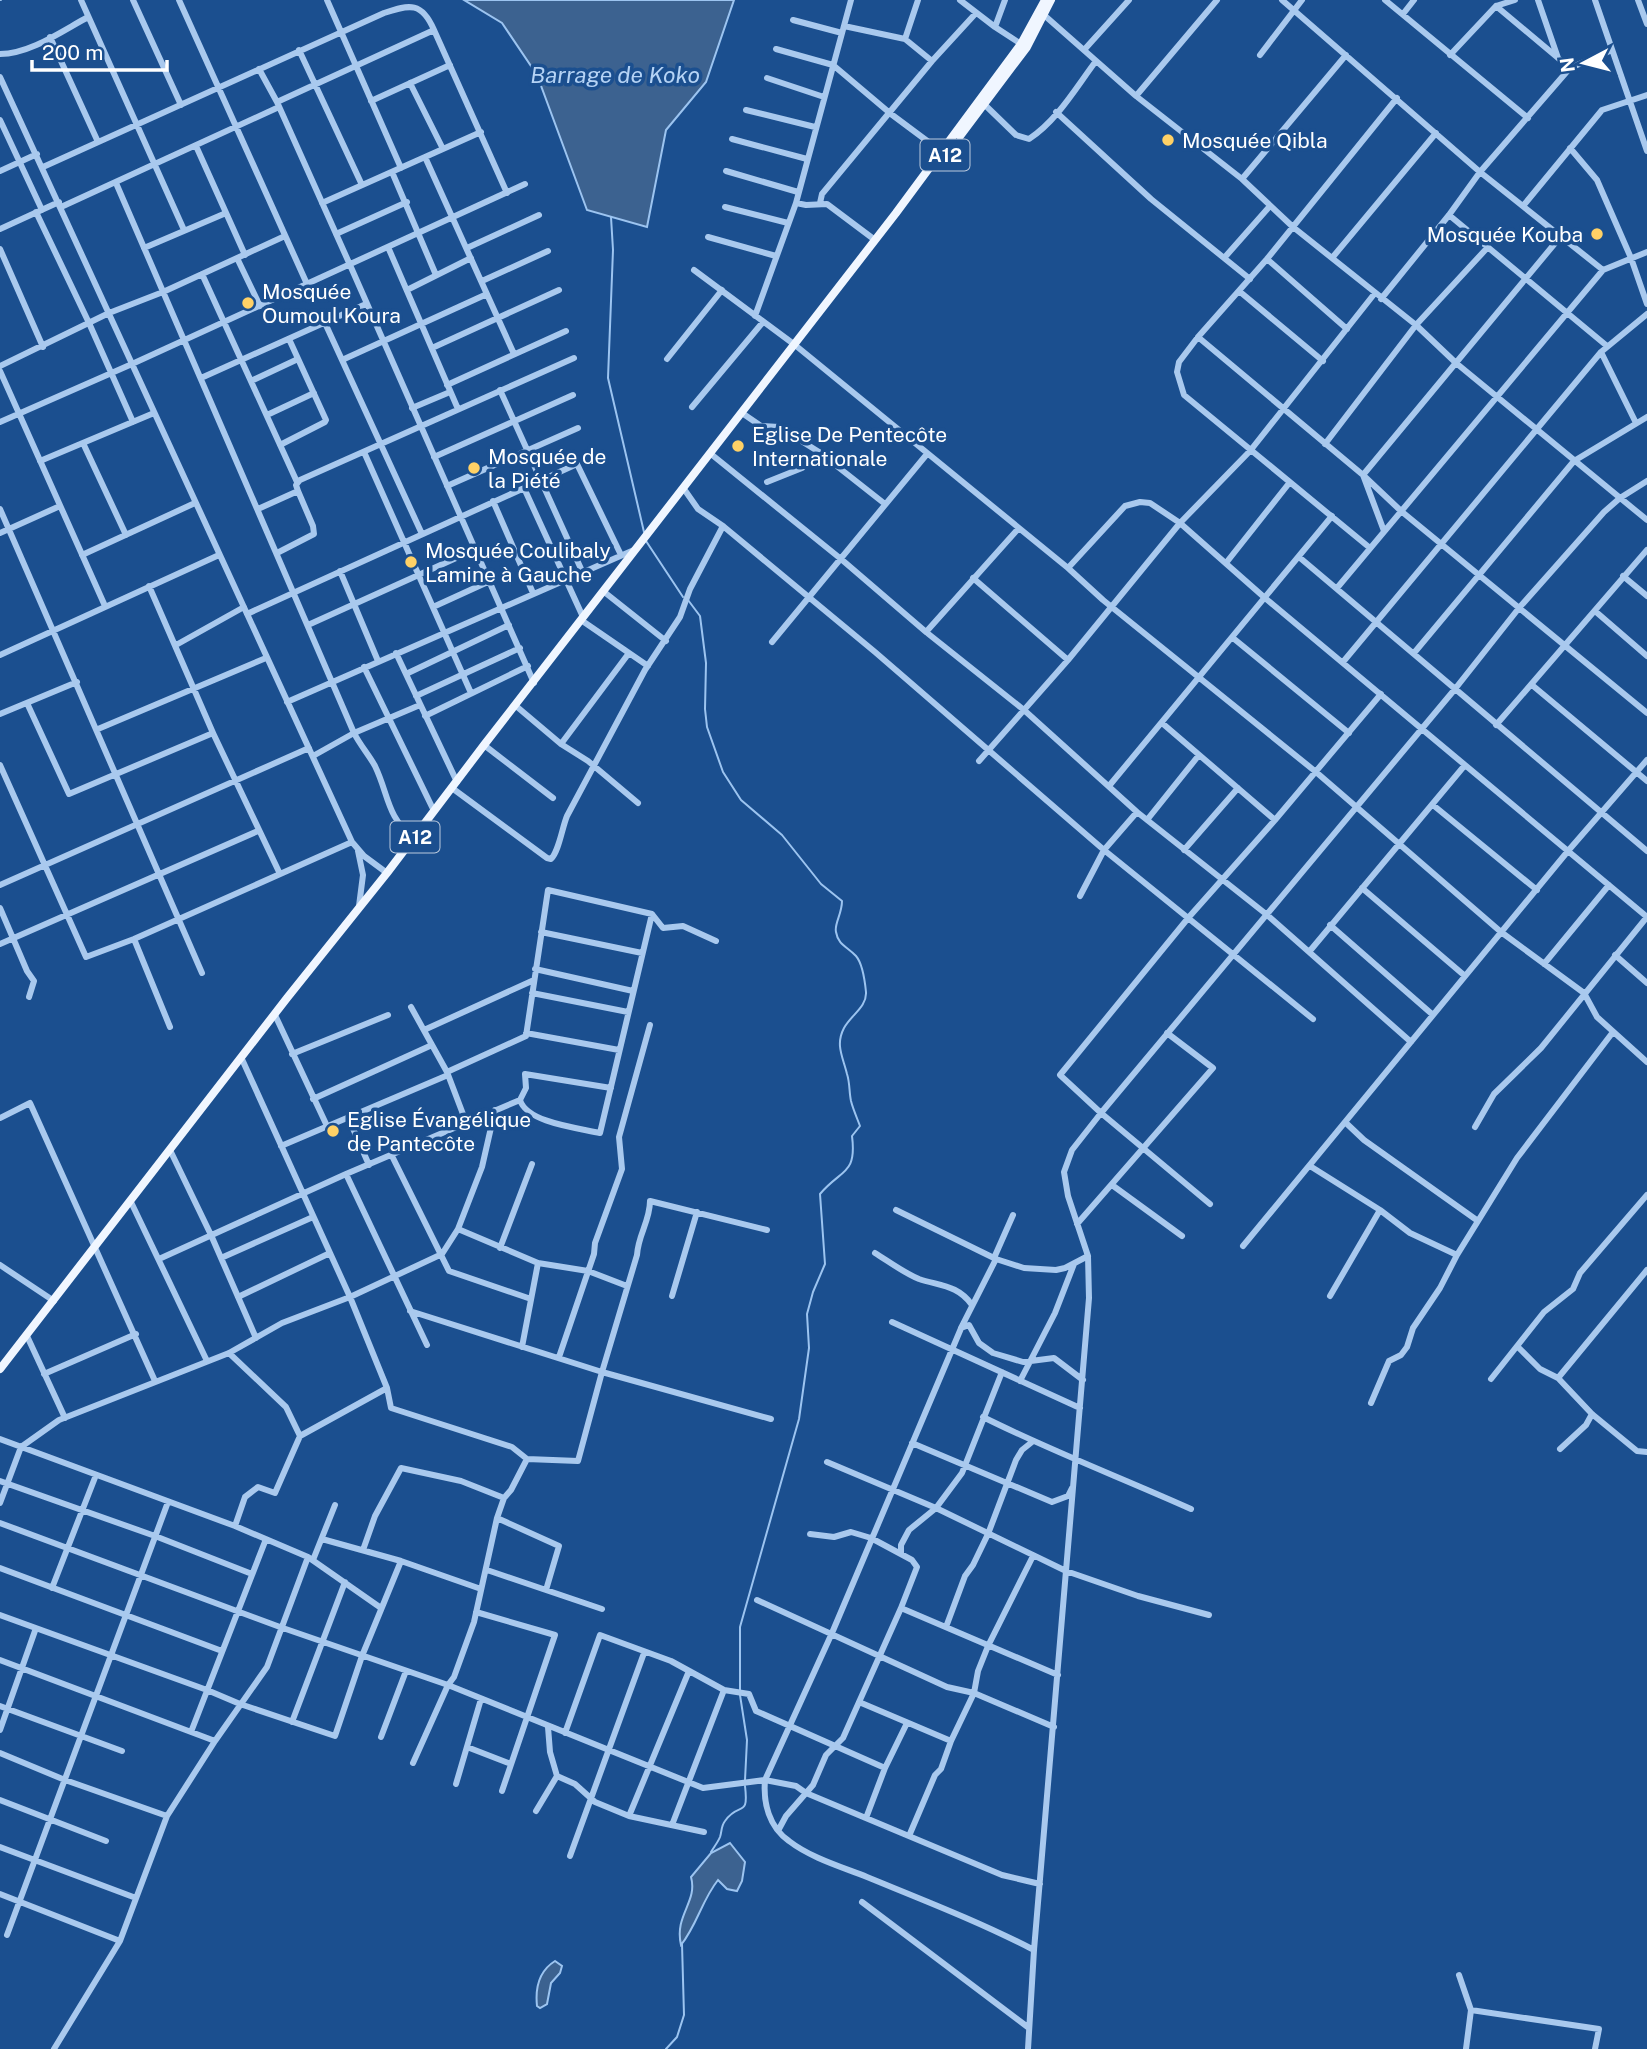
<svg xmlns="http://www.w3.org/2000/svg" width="1647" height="2049" viewBox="0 0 1647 2049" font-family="'Public Sans',sans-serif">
  <rect width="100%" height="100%" fill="#1b4f8f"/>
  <!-- water -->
  <path fill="#3c6290" stroke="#9cc4f0" stroke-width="2" d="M 464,0 L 734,0 L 706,82 L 666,130 L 647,227 L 587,210 L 537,75 L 502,23 Z
    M 730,1843 L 745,1862 L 742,1881 L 737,1891 L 727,1889 L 718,1880 C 702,1900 697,1925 681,1945 C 674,1915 698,1902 691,1877 L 711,1853 Z
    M 555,1961 L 562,1966 L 560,1973 L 551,1983 L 547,2004 L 540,2008 L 537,2006 C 535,1987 539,1971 555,1961 Z"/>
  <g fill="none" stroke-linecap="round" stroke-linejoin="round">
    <!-- stream -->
    <path stroke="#9cc4f0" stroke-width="2" d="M 0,0 L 1,0
      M 611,217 L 613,250 L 608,378 L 644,532
      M 646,541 L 683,597
      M 688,600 L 700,616 L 706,663 L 705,709 L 707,727 L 723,772 L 741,800 L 782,835 L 821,884 L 842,901 C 842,914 834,924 836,932 C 838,945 848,947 856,956 C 862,963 865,982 866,992 C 867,1007 851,1015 844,1028 C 835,1045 843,1057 847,1074 C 850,1083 849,1092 851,1101 C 853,1109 857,1118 860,1126 L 852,1136 C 857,1175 841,1169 820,1194 L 825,1264 L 813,1292 L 807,1314 L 809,1348 L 799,1419 L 740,1627 L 740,1690
      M 740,1695 L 747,1740 L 745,1780
      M 711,1852 C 714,1847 718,1842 720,1837 C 722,1831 721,1826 725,1821 C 739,1801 749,1819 745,1786
      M 666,2049 L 677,2037 L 684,2015 L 682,1944"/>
    <!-- minor -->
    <path stroke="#a9c9ee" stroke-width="6" d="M 81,0 L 184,230
      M 133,0 L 181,105
      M 179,0 L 307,284
      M 327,0 L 401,168
      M 960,0 L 995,27 L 1021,44
      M 1282,0 L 1480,172 L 1603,270
      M 1385,0 L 1528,118
      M 1538,0 L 1558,58
      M 1595,0 L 1647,151
      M 1638,0 L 1647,24
      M 1496,6 L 1570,68
      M 1403,14 L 1414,0
      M 1044,15 L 1136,96 L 1242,179 L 1293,227 L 1416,325 L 1456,363 L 1647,520
      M 793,20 L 842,33
      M 844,26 L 905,39 L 932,61
      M 995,27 L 1005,0
      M 50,37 L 98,142
      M 905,39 L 918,0
      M 776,49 L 833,65 L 891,114 L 946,155
      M 299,50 L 362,185
      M 1084,50 L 1129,0
      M 0,54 C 30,54 62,31 88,17
      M 1260,55 L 1302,0
      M 1450,55 L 1496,6 L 1515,0
      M 259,69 L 277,102 L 350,265 L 534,683
      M 0,77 L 352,842 L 364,856 L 387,873
      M 767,78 L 824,97
      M 410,83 L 443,149
      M 1136,96 L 1217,0
      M 371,101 L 450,65
      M 277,102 L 434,30 L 507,193
      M 985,105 L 1016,135 L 1029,139 C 1057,121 1077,86 1096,61
      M 746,110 L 815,127
      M 1056,112 L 1151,199 L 1250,279
      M 0,120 L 42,210
      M 732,139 L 807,159
      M 196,146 L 245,255
      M 1570,148 L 1597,180 L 1631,258 L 1647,304
      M 425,157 L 514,354
      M 43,167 L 384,13 C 410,4 422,2 434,30
      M 0,171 L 37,154
      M 726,171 L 798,192
      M 392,172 L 436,275
      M 1242,179 L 1346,55
      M 116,183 L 354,733 C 360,745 369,755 375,766 C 389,795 386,816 414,839
      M 322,203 L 481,132
      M 796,203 L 806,205 L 827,204 L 875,240
      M 820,203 L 822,194 L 932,61 L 976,13
      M 1523,206 L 1602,110 L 1647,95
      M 61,207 L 279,107
      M 725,207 L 788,223
      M 36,212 L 89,323 L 133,422
      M 1449,215 L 1607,346
      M 0,229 L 59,202
      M 336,234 L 407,202
      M 708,237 L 776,256
      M 388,247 L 458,409
      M 144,248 L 226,213
      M 467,248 L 539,215
      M 0,249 L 43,347
      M 1225,257 L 1270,206
      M 237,258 L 260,306
      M 1332,258 L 1436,133
      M 1267,259 L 1347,329
      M 694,270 L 795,345 L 1068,568 L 1103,600 L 1316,772 L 1501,932 L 1584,993 L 1597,1017 L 1647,1062
      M 202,274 L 297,482
      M 482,281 L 548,251
      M 407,290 L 471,258
      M 1239,291 L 1323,361
      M 1381,299 L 1449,215 L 1480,172 L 1570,68 L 1612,50
      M 755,316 L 796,203 L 851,0
      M 325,323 L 422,534
      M 1198,337 L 1363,475 L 1401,511 L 1647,713
      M 432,348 L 559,290
      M 1601,352 L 1636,423
      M 667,359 L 722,290
      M 342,360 L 487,294
      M 0,366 L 109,313 L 163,292 L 285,236
      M 0,371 L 105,606
      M 201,378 L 366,304
      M 251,381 L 298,359
      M 447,385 L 566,331
      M 500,390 L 582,571
      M 692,407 L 763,322
      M 412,408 L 450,392
      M 742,413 L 761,426 L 779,427 L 819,452 L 885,504
      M 267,415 L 314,393
      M 0,422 L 132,364 L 525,184
      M 83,443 L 126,535
      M 1325,444 L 1416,325 L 1488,247
      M 280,445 L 325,422 L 326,420 L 289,339
      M 364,452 L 471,693
      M 711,454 L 841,559 L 926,632 L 1024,710 L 1137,812 L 1266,914 L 1411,1042
      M 434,457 L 573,395
      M 40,461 L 154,413
      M 767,482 L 802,468 L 819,452
      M 447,486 L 578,428
      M 524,488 L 583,617
      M 684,489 L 698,509 L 723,526 L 875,652 L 1104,850 L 1313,1019
      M 493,501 L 533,593
      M 0,509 L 202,973
      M 258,509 L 298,491 L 296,485 L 300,480 L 574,358
      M 1384,531 L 1363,475 L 1561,236
      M 0,533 L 60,506
      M 1370,548 L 1184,395 L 1177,372 L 1179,362 L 1198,337 L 1267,259 L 1397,98
      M 277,553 L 314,534 L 313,526 L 298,491
      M 82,555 L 195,503
      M 1299,557 L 1647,851
      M 1226,563 L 1290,482
      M 1068,568 L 1125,506 L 1140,502 L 1150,503 L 1180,523 L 1265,598 L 1647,917
      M 340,571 L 378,661
      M 1623,576 L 1647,596
      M 973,578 L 1068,660
      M 149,586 L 213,733 L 280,874
      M 1337,588 L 1603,270 L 1647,252
      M 603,591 L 666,641
      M 433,607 L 490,581
      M 1595,611 L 1647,656
      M 247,614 L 577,464 L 621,555
      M 581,620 L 648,666
      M 308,625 L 476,549
      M 926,632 L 1018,529
      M 1233,638 L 1349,733
      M 772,642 L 927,454
      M 176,645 L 244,607
      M 396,653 L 457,782
      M 1414,653 L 1574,461 L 1647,417
      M 0,655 L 219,555
      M 1343,662 L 1601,352 L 1647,314
      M 364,667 L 434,811
      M 406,674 L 509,625
      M 1532,685 L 1647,781
      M 416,696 L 520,648
      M 287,702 L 634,550
      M 27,703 L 69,794 L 213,733
      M 516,706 L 561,744 L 588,761 L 638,803
      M 0,714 L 77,682
      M 425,716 L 528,666
      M 1162,723 L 1275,820
      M 1496,725 L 1647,550
      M 98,729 L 266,658
      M 561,744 L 629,653
      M 484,745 L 553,798
      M 313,756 L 354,733 L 420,705
      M 979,761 L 1068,660 L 1180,523 L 1250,451 L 1375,293
      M 0,765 L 86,957 L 134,939 L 352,842
      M 1109,786 L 1332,516
      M 452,788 L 547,858 L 551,859 C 559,851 562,828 567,816 L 645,670 L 680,617 L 690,589 L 723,526
      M 1433,805 L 1537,890
      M 1147,820 L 1199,755
      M 1184,850 L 1238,788
      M 358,851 L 363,875 L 359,906
      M 0,885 L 309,748
      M 1362,888 L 1465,976
      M 1080,896 L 1104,850 L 1137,812
      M 0,908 L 27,971 L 34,981 L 29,997
      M 1330,925 L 1433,1015
      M 541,932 L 642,953
      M 134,939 L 170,1027
      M 0,944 L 258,831
      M 1309,952 L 1465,765
      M 1615,955 L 1647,983
      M 1544,964 L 1609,885
      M 535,969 L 633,991
      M 532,993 L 628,1012
      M 411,1007 L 447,1072 L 466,1122
      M 275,1015 L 327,1126
      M 424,1030 L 534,980
      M 526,1033 L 619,1050
      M 292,1054 L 388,1015
      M 241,1057 L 350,1297 L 387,1388 L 391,1408 L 512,1447 L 527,1459 L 578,1461 L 602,1372 L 771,1419
      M 447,1072 L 526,1036 L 548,890 L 652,914 L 663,928 L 683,926 L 716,941
      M 313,1099 L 432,1045
      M 520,1100 C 527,1123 579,1128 600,1133 L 652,914
      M 348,1117 L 369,1165
      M 0,1118 L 30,1103 L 155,1381
      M 1345,1122 L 1364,1140 L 1478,1221
      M 1475,1127 L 1494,1094 L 1541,1048 L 1647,917
      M 281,1146 L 448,1075
      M 170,1150 L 211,1235 L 256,1338
      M 392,1156 L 449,1271 L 531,1299
      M 1310,1166 L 1380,1210 L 1410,1233 L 1457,1255
      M 346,1174 L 427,1345
      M 1112,1185 L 1182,1236
      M 130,1200 L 207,1361
      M 1210,1204 L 1101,1113 L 1060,1075 L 1189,917 L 1275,820 L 1381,694
      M 896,1210 L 996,1259 L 1024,1268 L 1056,1270 L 1065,1268 L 1088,1256
      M 1077,1224 L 1213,1068 L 1167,1033
      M 458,1229 L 538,1263 L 588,1271 L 627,1286
      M 1243,1246 L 1568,851 L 1647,760
      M 500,1248 L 532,1164
      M 875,1253 C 888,1261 904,1273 919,1279 C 940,1286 958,1285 972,1305
      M 221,1258 L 313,1217
      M 994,1258 L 1013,1215
      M 159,1259 L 346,1174 L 520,1100 L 526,1088 L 525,1074 L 611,1088
      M 996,1259 L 962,1326 L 832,1633 L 765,1780 C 763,1803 769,1827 789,1841 C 811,1858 842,1867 867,1877 C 923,1900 980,1922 1034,1950
      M 0,1265 L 54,1301
      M 672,1296 L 697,1212
      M 1330,1296 L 1380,1210
      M 238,1297 L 330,1253
      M 410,1311 L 602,1372 L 637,1255 C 638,1235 650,1221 650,1201 L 767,1230
      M 892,1322 L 1080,1408
      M 961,1328 L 969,1325 L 979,1343 L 993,1353 L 1023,1362 L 1054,1358 L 1083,1380
      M 27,1336 L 65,1418
      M 522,1347 L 538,1263
      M 1518,1347 L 1540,1369 L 1558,1378 L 1592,1414 L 1637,1451 L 1647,1452
      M 229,1353 L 286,1407 L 300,1436 L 275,1493 L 258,1487 L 245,1497 L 235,1526
      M 559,1357 L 594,1254 L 595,1243 L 622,1169 L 619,1137 L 650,1025
      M 44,1374 L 136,1334
      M 1558,1378 L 1647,1270
      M 1491,1379 L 1544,1312 L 1573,1289 L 1580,1273 L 1647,1195
      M 1020,1381 L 1055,1313 L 1074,1264
      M 1371,1403 L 1389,1361 L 1401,1355 L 1407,1347 L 1413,1328 L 1440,1288 L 1457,1255 L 1517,1158 L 1613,1032
      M 983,1417 C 1051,1451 1122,1478 1191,1509
      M 300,1436 L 387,1388
      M 0,1439 L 235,1526 L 308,1557 L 381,1608
      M 912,1443 L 1052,1502 L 1068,1496 L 1072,1488
      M 1560,1449 L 1586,1425 L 1592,1414
      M 827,1462 L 936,1508 L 1066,1571 L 1138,1596 L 1209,1615
      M 0,1481 L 155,1536 L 252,1574
      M 0,1503 L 21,1447 L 59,1420 L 229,1353 L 282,1323 L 350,1297 L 442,1254 L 458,1229 L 482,1167 L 495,1110
      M 497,1518 L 559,1546 L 546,1590
      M 0,1523 L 280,1627 L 448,1685 L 703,1788 L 765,1780 L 796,1786 L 806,1793 L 1002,1875 L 1040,1884
      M 322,1539 L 401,1561 L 481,1589
      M 363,1550 L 375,1516 L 401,1468 L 461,1481 L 504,1498
      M 901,1553 L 901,1545 L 909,1530 L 936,1508 L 962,1473 L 1002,1372
      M 313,1560 L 335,1505
      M 0,1568 L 222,1651
      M 487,1570 L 602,1609
      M 52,1588 L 96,1475
      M 757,1600 L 947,1687 L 974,1693 L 1054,1727
      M 901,1608 L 1058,1675
      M 476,1612 L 555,1635 L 502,1791
      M 0,1615 L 207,1690 L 240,1704 L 335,1736 L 362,1656 L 401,1561
      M 946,1627 L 965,1576 L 973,1565 L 988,1534 L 1016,1460 L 1022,1450 L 1032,1442
      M 0,1660 L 215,1741
      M 859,1702 L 951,1741
      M 0,1706 L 122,1751
      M 292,1722 L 345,1582
      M 0,1730 L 36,1628
      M 191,1732 L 266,1539
      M 565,1733 L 600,1635 L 671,1661 L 724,1690 L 749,1694 L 756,1711 L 885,1768 L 907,1723
      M 381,1737 L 406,1671
      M 467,1747 L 511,1764
      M 0,1753 L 65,1780 L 167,1816
      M 413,1763 L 448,1685 L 454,1677 L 474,1622 L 497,1518 L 504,1498 L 511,1490 L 527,1459
      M 557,1776 L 575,1784 L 595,1802 L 629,1816 L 704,1832
      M 456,1784 L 481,1699
      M 0,1800 L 106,1841
      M 536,1811 L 557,1776 L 550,1752 L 548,1727
      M 629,1816 L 689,1671
      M 866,1818 L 885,1768
      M 672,1825 L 724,1690
      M 779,1829 L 786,1816 L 813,1785 L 826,1755 L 843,1738 L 901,1608 L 917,1567 L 912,1560 L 871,1538 L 851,1532 L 834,1537 L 810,1534
      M 909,1836 L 935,1775 L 941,1769 L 951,1741 L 974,1693 L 978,1671 L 988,1646 L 1033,1556
      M 0,1847 L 136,1898
      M 570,1856 L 644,1653
      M 0,1894 L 120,1941
      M 862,1902 L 1029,2028
      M 7,1935 L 168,1502
      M 1459,1975 L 1471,2010 L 1466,2049
      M 1471,2010 L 1599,2029 L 1595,2049
      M 54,2049 L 120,1941 L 167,1816 L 215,1741 L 267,1667 L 308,1557
      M 1028,2049 L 1034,1950 L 1089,1298 L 1088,1256 L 1068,1196 L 1064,1172 L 1072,1150 L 1101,1113 L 1455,689 L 1519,608 L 1604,512 L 1620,498 L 1647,481"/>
    <!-- major -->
    <path stroke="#f0f6ff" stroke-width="8" d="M 960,136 L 1027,47 L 1051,0
      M 0,1369 L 287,998 L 387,873 L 484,745 L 896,213 L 1021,44 L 1045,0"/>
  </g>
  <!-- markers -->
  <g fill="#ffd166" stroke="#1b4f8f" stroke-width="2.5">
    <circle cx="1168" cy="140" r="7"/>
    <circle cx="1597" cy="234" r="7"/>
    <circle cx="248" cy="303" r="7"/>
    <circle cx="738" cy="446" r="7"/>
    <circle cx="474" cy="468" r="7"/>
    <circle cx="411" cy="562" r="7"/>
    <circle cx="333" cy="1131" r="7"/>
  </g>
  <g text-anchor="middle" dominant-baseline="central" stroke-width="7" stroke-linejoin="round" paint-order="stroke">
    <!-- shield labels -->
    <g fill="#1b4f8f" stroke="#bbcadd" stroke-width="2">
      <rect x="920.5" y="139.5" width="49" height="31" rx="5"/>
      <rect x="390.5" y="821.5" width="49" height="31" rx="5"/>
    </g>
    <g font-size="19" font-weight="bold" fill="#fff">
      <text x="945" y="155">A12</text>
      <text x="415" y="837">A12</text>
    </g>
    <!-- poi labels -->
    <g font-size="21" fill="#fff" stroke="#1b4f8f" text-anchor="start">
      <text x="1182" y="140">Mosquée Qibla</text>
      <text x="1583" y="234" text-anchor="end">Mosquée Kouba</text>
      <text x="262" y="291">Mosquée<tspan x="262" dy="24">Oumoul Koura</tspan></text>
      <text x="752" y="434">Eglise De Pentecôte<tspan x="752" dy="24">Internationale</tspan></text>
      <text x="488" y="456">Mosquée de<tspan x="488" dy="24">la Piété</tspan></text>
      <text x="425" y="550">Mosquée Coulibaly<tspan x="425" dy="24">Lamine à Gauche</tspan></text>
      <text x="347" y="1119">Eglise Évangélique<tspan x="347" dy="24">de Pantecôte</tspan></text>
    </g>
    <!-- water labels -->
    <g font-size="23" font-style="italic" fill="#b5d3f5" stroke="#1b4f8f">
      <text x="615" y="74">Barrage de Koko</text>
    </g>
  </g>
  <!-- north arrow -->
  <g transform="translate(1584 63) rotate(263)" stroke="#1b4f8f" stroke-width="5" paint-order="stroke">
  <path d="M0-5L12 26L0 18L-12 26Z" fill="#ffffff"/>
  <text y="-10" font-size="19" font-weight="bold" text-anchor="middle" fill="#ffffff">N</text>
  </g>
  <!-- scale -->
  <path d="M32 60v10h135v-10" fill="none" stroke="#ffffff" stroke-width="3.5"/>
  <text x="42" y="60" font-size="21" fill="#ffffff" stroke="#1b4f8f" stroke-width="5" paint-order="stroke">200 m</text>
</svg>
